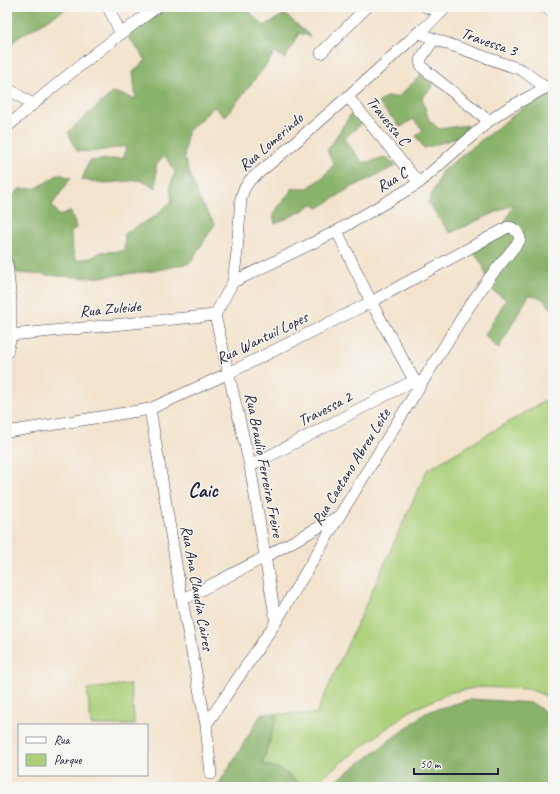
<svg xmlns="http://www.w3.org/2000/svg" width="560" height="794" viewBox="0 0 560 794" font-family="Caveat,sans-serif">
  <rect width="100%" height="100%" fill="#f6f6f2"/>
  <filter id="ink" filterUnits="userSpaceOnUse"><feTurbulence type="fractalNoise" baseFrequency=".025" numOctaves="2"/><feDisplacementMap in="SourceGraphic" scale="8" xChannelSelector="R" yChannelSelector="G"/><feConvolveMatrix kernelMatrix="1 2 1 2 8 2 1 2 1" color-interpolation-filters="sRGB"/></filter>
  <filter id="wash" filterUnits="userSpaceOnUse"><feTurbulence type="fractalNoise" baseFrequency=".012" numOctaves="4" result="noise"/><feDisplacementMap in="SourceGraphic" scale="16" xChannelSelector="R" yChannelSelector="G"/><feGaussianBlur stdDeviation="0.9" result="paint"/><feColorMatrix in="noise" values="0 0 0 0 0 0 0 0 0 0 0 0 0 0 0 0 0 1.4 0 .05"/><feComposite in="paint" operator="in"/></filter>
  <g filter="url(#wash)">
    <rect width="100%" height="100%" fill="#f3e3cc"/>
    <!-- green -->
    <path fill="#acd07a" stroke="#67795a" d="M 553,396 L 553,701 L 550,698 L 529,689 L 479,687 L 452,692 L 410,711 L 335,767 L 310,787 L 304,787 L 280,769 L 262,764 L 278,714 L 316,714 L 427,470 Z
      M 130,684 L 135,725 L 91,725 L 87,689 Z"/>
    <!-- forest -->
    <path fill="#89b26a" stroke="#566a52" d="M 7,7 L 69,7 L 19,37 L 7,47 Z
      M 167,7 L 248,7 L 252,15 L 264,26 L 285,14 L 310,36 L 299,33 L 285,59 L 275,52 L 267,64 L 225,117 L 214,107 L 187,132 L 184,158 L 200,201 L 215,224 L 190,263 L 153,271 L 91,278 L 17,273 L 7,253 L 7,203 L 19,189 L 37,188 L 59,174 L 71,178 L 52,205 L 59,216 L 70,211 L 74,220 L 76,228 L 71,232 C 71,243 72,250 76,260 L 91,258 L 101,252 L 124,251 L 125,233 L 154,217 L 172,201 L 170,187 L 175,172 L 165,156 L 156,165 L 156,188 L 140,180 L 106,183 L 82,180 L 89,161 L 124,158 L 126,146 L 92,152 L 77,151 L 68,132 L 113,92 L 136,99 L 133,72 L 146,60 L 127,35 Z
      M 421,75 L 434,85 L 422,98 L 429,120 L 439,129 L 467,125 L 467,135 L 424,148 L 416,136 L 423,130 L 413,119 L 401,127 L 378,103 L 386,97 L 398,97 Z
      M 553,84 L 553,310 L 541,298 L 529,295 L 498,349 L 485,335 L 506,299 L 490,289 L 483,265 L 473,252 L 498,237 L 514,204 L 450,233 L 428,203 L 442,171 Z
      M 354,109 L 362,123 L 344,139 L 363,163 L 387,157 L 396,166 L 350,188 L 319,208 L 312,204 L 302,211 L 275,224 L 273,214 L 293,188 L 308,188 L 324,176 L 334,164 L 327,151 Z
      M 471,699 L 532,703 L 547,713 L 553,719 L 553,787 L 328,787 L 427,712 Z
      M 262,713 L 278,714 L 262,764 L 280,769 L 304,787 L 217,787 Z"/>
  </g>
  <g filter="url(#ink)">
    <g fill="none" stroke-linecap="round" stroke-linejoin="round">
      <!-- minor casing -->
      <g stroke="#413f51" stroke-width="12">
        <path id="minor" d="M 108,7 L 121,34
          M 426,7 L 442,12
          M 545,7 L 553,12
          M 418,32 L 434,39 L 522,70 L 546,88
          M 434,39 L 420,60 L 421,65 L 424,69 L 489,121
          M 321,53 L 367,7
          M 7,88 L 32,104
          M 348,97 L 419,183
          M 7,127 C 55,84 105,45 157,7
          M 337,231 L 371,302 L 418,387
          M 7,264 L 11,301 L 11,335 L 7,353
          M 233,282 L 337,231 L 419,183 L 489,121 L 508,108 L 553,84
          M 215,315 L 233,282 L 237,252 L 241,198 L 244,189 L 250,180 C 304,136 356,90 408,42 C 418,32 439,18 445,7
          M 215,315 L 250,466 L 276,622
          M 7,334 L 11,335 L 215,315
          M 150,409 L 182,600 L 206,725 L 211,774
          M 7,432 L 150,409 L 229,373 L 371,302 L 508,227 C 514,227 520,234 520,240 L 490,277 L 468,308 L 340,515 L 276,622 L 206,725
          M 250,466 L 415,380
          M 182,600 L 265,557 L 339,516"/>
      </g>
      <!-- minor -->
      <use href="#minor" stroke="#fff" stroke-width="11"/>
    </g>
  </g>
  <g text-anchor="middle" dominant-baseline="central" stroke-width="3" stroke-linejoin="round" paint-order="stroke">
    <!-- street labels -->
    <g font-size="16" fill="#22223b" stroke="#f6f6f2">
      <text transform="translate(489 42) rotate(19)">Travessa 3</text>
      <text transform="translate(388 121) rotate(51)">Travessa C</text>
      <text transform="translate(271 142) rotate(-41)">Rua Lomerindo</text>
      <text transform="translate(392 180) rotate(-31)">Rua C</text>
      <text transform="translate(110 309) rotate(-5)">Rua Zuleide</text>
      <text transform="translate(262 338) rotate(-26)">Rua Wantuil Lopes</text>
      <text transform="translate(325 409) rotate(-27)">Travessa 2</text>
      <text transform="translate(264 465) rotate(79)">Rua Braulio Ferreira Freire</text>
      <text transform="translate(351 467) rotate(-58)">Rua Caetano Abreu Leite</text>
      <text transform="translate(197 588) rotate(80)">Rua Ana Claudia Caires</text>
    </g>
    <!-- district labels -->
    <g font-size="20" font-weight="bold" fill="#22223b" stroke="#f6f6f2">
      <text x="203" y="490">Caic</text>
    </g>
  </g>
  <!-- margin -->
  <rect width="560" height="794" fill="none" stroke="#f6f6f2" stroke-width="24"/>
  <!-- legend -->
  <rect x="18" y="724" width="130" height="52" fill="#f6f6f2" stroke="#a1a1a9"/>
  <rect x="26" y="737" width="20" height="6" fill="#ffffff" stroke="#a1a1a9"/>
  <text x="54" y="744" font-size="12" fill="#22223b">Rua</text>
  <rect x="26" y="754" width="20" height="12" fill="#acd07a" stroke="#a1a1a9"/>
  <text x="54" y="764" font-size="12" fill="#22223b">Parque</text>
  <!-- scale -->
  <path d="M414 768v6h84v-6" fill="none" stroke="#22223b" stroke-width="2"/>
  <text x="420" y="768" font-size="12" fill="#22223b" stroke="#f6f6f2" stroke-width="3" paint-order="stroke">50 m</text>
</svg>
